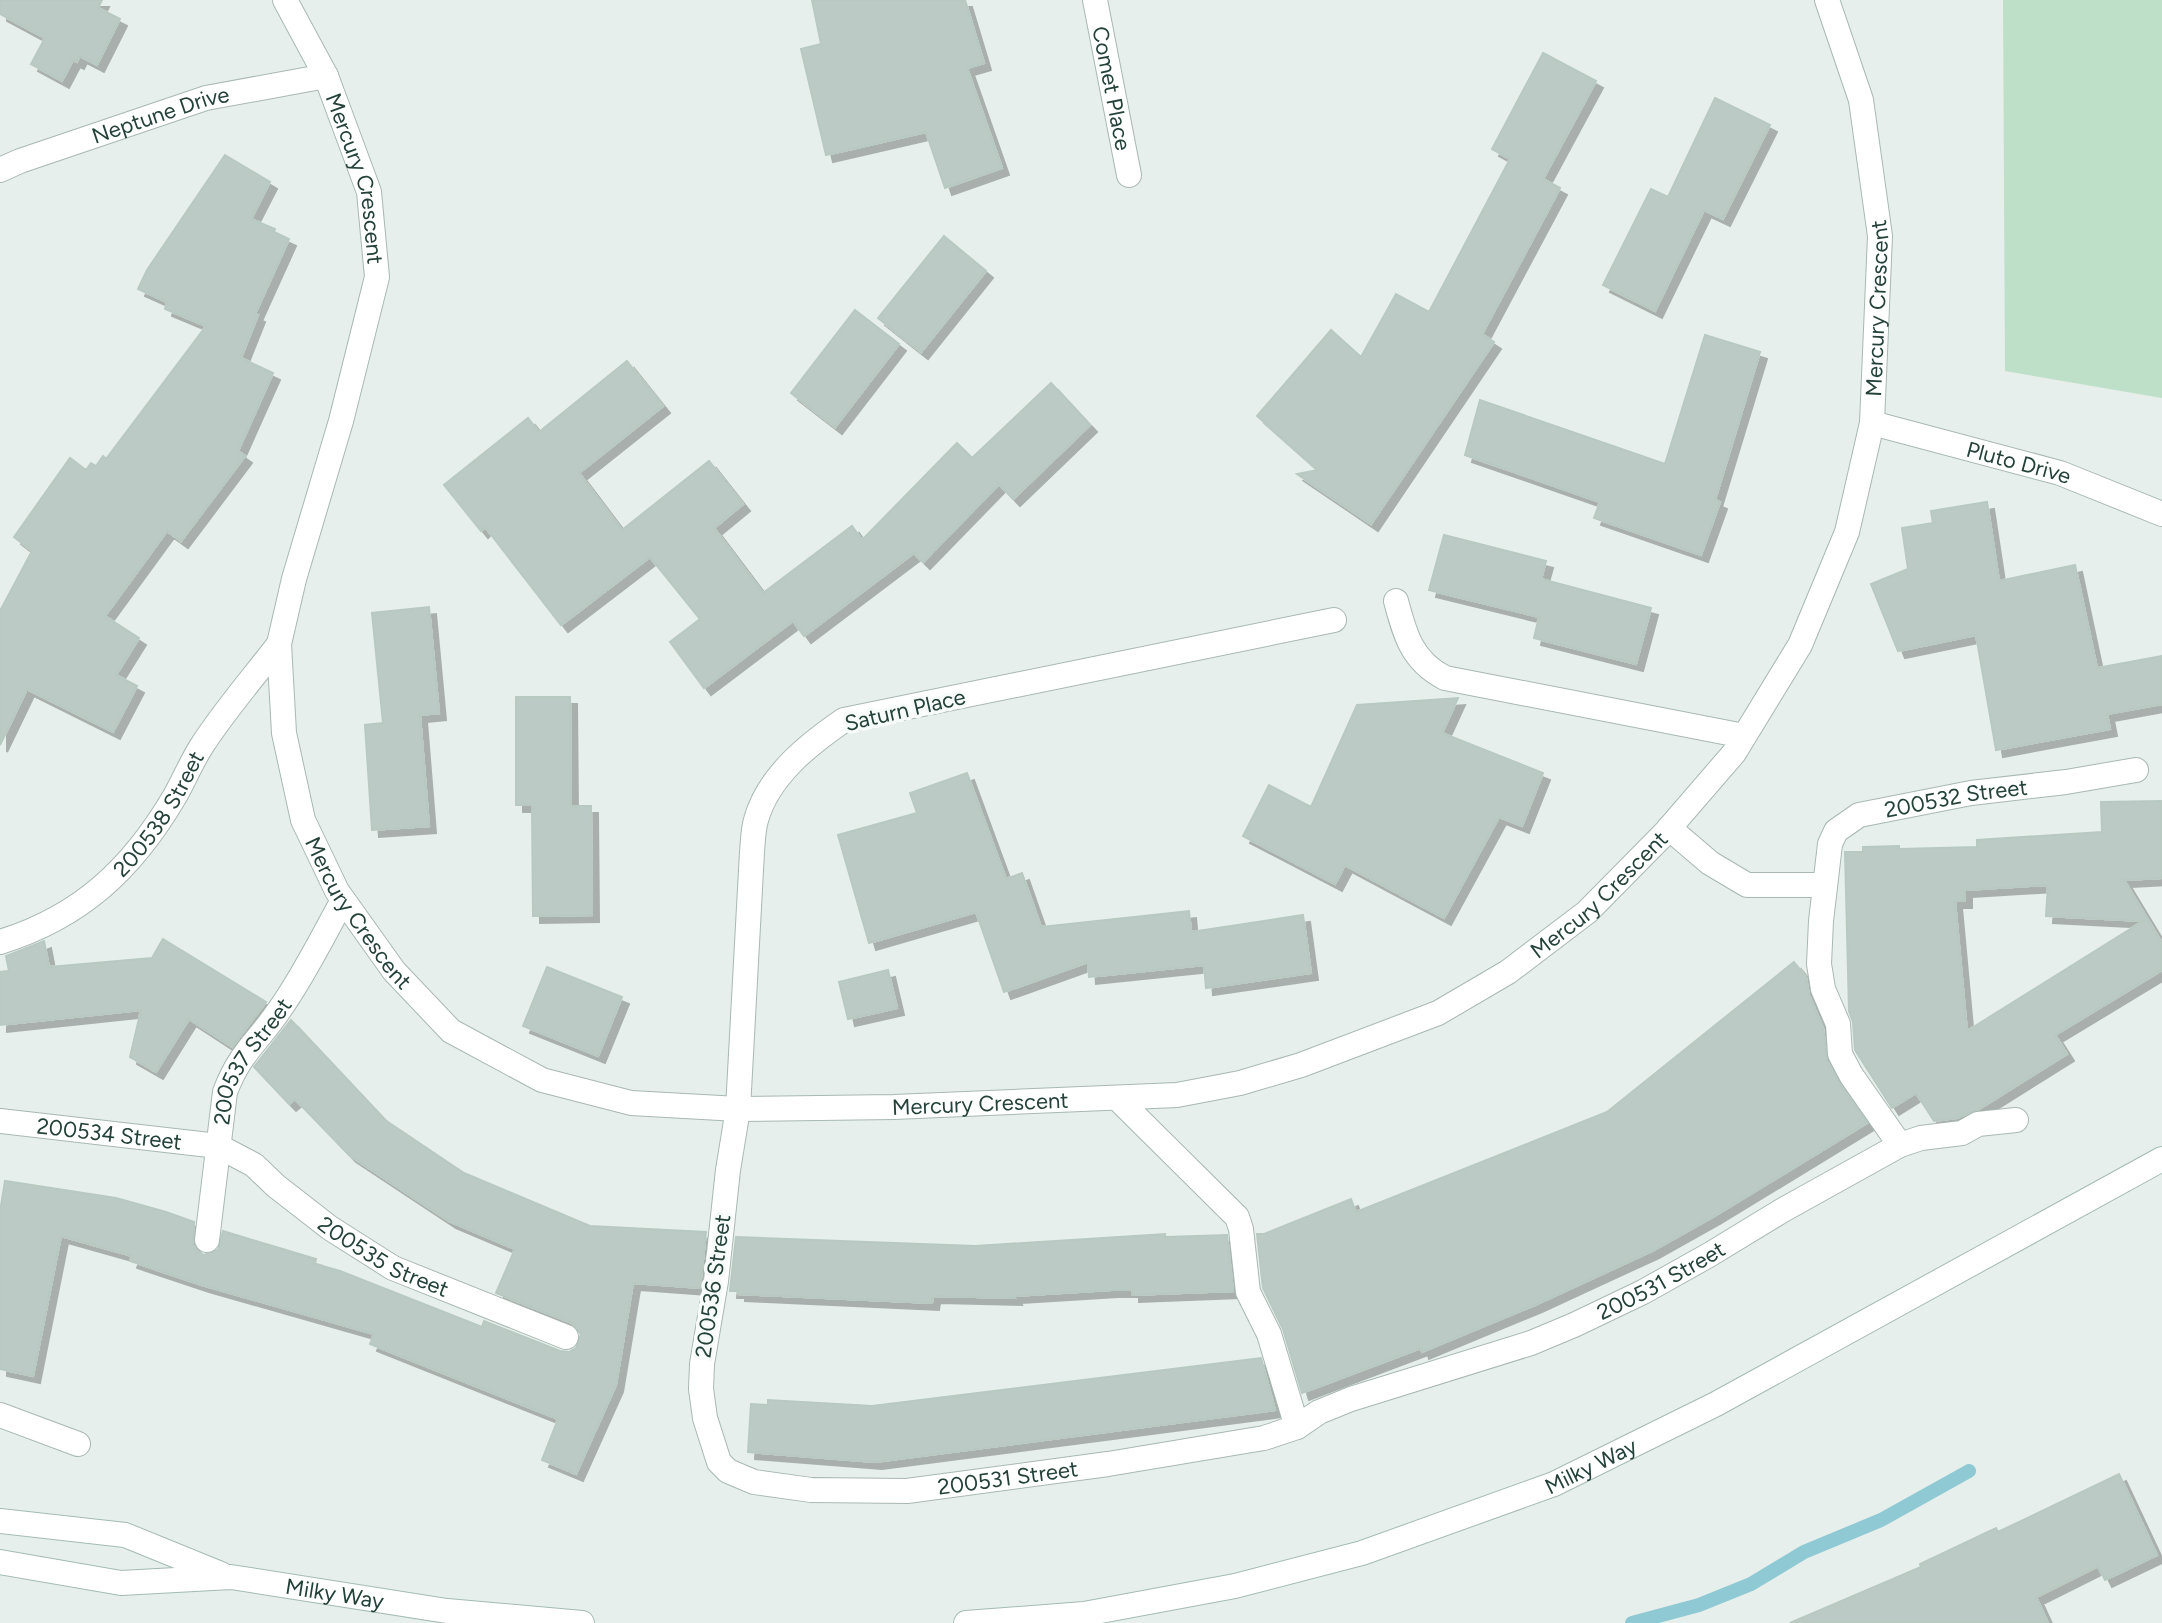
<svg xmlns="http://www.w3.org/2000/svg" width="2162" height="1623" viewBox="0 0 2162 1623" font-family="Figtree,sans-serif">
  <defs>
    <filter id="shadow"><feDropShadow dx="7" dy="7" stdDeviation="0" flood-color="#0004"/></filter>
  </defs>
  <rect width="100%" height="100%" fill="#e6efeb"/>
  <!-- green -->
  <path fill="#bfe0c8" d="M 2003,0 L 2162,0 L 2162,398 L 2005,371 Z"/>
  <g fill="none" stroke-linecap="round" stroke-linejoin="round">
    <!-- stream -->
    <path stroke="#8ec9d4" stroke-width="14" d="M 1632,1623 L 1699,1605 L 1751,1584 L 1804,1552 L 1881,1520 L 1969,1471"/>
  </g>
  <!-- building -->
  <path fill="#bbcac4" stroke="#b8c9c2" stroke-width="2" fill-rule="evenodd" filter="url(#shadow)" d="M 0,0 L 102,0 L 98,8 L 120,19 L 97,65 L 80,56 L 77,62 L 73,60 L 62,81 L 31,64 L 45,38 L 0,14 Z
    M 812,0 L 965,0 L 984,63 L 967,68 L 1002,168 L 945,188 L 926,132 L 826,155 L 801,49 L 821,44 Z
    M 1543,53 L 1596,81 L 1543,179 L 1560,188 L 1482,334 L 1494,342 L 1371,524 L 1297,474 L 1318,470 L 1257,416 L 1331,330 L 1361,357 L 1396,294 L 1429,312 L 1510,159 L 1492,149 Z
    M 1715,98 L 1770,125 L 1723,219 L 1704,210 L 1655,311 L 1603,285 L 1651,189 L 1668,197 Z
    M 225,155 L 270,182 L 251,219 L 275,229 L 274,232 L 289,239 L 255,314 L 258,315 L 241,358 L 273,373 L 238,451 L 245,456 L 181,541 L 167,531 L 105,616 L 139,638 L 116,675 L 137,686 L 113,732 L 27,689 L 0,745 L 0,611 L 32,551 L 14,537 L 70,458 L 86,470 L 91,463 L 96,466 L 103,456 L 106,459 L 206,326 L 165,309 L 167,302 L 138,289 L 147,270 Z
    M 944,236 L 986,271 L 921,352 L 878,318 Z
    M 855,310 L 899,344 L 835,427 L 791,393 Z
    M 1705,335 L 1760,352 L 1715,500 L 1720,502 L 1701,555 L 1594,518 L 1600,502 L 1465,455 L 1480,400 L 1665,464 Z
    M 627,361 L 663,406 L 579,473 L 622,530 L 709,461 L 743,504 L 714,528 L 763,593 L 852,526 L 862,540 L 957,443 L 972,458 L 1051,383 L 1090,425 L 1013,499 L 999,484 L 923,562 L 914,553 L 804,636 L 793,621 L 704,688 L 670,642 L 700,619 L 650,557 L 561,625 L 485,527 L 481,531 L 444,485 L 528,418 L 539,432 Z
    M 1987,502 L 1999,581 L 2075,565 L 2097,668 L 2162,656 L 2162,704 L 2107,714 L 2110,729 L 1996,750 L 1976,635 L 1898,651 L 1871,584 L 1908,569 L 1902,528 L 1933,523 L 1931,511 Z
    M 1444,535 L 1546,561 L 1541,579 L 1651,608 L 1636,664 L 1534,638 L 1539,617 L 1429,590 Z
    M 429,607 L 439,713 L 420,715 L 429,826 L 372,830 L 365,725 L 383,723 L 372,613 Z
    M 516,697 L 570,697 L 571,806 L 591,806 L 592,915 L 533,916 L 532,805 L 516,805 Z
    M 1458,698 L 1442,733 L 1543,773 L 1522,826 L 1499,817 L 1444,918 L 1345,865 L 1335,884 L 1243,836 L 1269,785 L 1311,807 L 1357,705 Z
    M 967,773 L 1006,879 L 1022,873 L 1041,927 L 1189,911 L 1191,932 L 1303,915 L 1311,973 L 1206,988 L 1204,965 L 1089,977 L 1088,962 L 1004,992 L 976,912 L 869,943 L 838,835 L 917,813 L 910,793 Z
    M 2162,801 L 2162,878 L 2124,880 L 2162,943 L 2162,970 L 2055,1035 L 2067,1054 L 1979,1109 L 1957,1118 L 1934,1121 L 1916,1093 L 1892,1108 L 1855,1050 L 1853,1022 L 1849,1011 L 1845,852 L 1863,852 L 1863,847 L 1899,846 L 1899,849 L 1977,847 L 1977,840 L 2102,832 L 2101,802 ZM 2048,885 L 2046,916 L 2143,921 L 1967,1031 L 1955,901 L 1965,901 L 1965,890 Z
    M 163,939 L 266,1002 L 232,1047 L 189,1019 L 156,1072 L 130,1057 L 141,1010 L 0,1025 L 0,972 L 9,971 L 6,956 L 44,941 L 49,967 L 152,958 Z
    M 1794,962 L 1806,977 L 1809,995 L 1823,1028 L 1827,1061 L 1839,1083 L 1867,1123 L 1713,1217 L 1652,1251 L 1535,1305 L 1422,1352 L 1421,1348 L 1302,1393 L 1283,1329 L 1263,1288 L 1257,1234 L 1264,1234 L 1351,1199 L 1356,1212 L 1607,1112 Z
    M 547,967 L 622,997 L 598,1056 L 523,1026 Z
    M 888,970 L 897,1008 L 848,1019 L 839,982 Z
    M 291,1020 L 385,1120 L 464,1173 L 590,1226 L 706,1232 L 700,1288 L 633,1283 L 616,1385 L 576,1474 L 542,1460 L 558,1419 L 370,1344 L 374,1334 L 202,1285 L 130,1261 L 132,1256 L 61,1236 L 33,1376 L 0,1369 L 0,1212 L 5,1181 L 116,1198 L 166,1212 L 194,1222 L 193,1245 L 197,1251 L 204,1255 L 218,1250 L 223,1231 L 316,1259 L 315,1264 L 340,1271 L 482,1327 L 484,1321 L 560,1351 L 569,1352 L 576,1348 L 581,1334 L 572,1323 L 496,1293 L 515,1249 L 449,1221 L 349,1155 L 295,1099 L 289,1104 L 254,1067 Z
    M 1165,1234 L 1165,1237 L 1227,1235 L 1233,1291 L 1132,1295 L 1132,1290 L 1111,1290 L 1014,1296 L 1015,1298 L 933,1296 L 932,1303 L 738,1294 L 738,1291 L 730,1291 L 736,1237 L 975,1246 Z
    M 1261,1358 L 1275,1410 L 875,1462 L 748,1452 L 751,1404 L 768,1405 L 768,1400 L 872,1406 Z
    M 2119,1474 L 2157,1555 L 2105,1580 L 2098,1566 L 2036,1597 L 2048,1623 L 1790,1623 L 1921,1567 L 1920,1564 L 1996,1528 L 1998,1532 Z"/>
  <g fill="none" stroke-linecap="round" stroke-linejoin="round">
    <!-- street casing -->
    <g stroke="#a8b8b2" stroke-width="26">
      <g id="street">
        <path id="s1" d="M 285,0 L 326,76 L 369,192 L 377,277 L 341,421 L 294,579 L 279,644 L 284,733 L 303,820 L 337,891 L 394,971 L 451,1031 L 542,1080 L 631,1103 L 738,1109 L 894,1107 L 1177,1095 L 1240,1083 L 1301,1065 L 1438,1013 L 1508,972 L 1587,912 L 1665,833 L 1734,753 L 1800,645 L 1847,532 L 1872,423 L 1880,236 L 1861,100 L 1827,0"/>
        <path id="s2" d="M 1095,0 L 1129,175"/>
        <path id="s3" d="M 0,170 L 20,161 L 206,98 L 326,76"/>
        <path id="s4" d="M 1872,423 L 2060,473 L 2162,514"/>
        <path d="M 1396,601 C 1405,635 1412,661 1445,678 L 1744,736"/>
        <path id="s5" d="M 1334,620 L 844,720 C 809,744 768,776 756,820 C 753,830 753,841 752,852 L 738,1109 L 728,1170 L 716,1281 L 702,1364 L 701,1389 L 705,1418 L 719,1462 L 728,1471 L 754,1482 L 811,1490 L 907,1491 L 1108,1464 L 1264,1438 L 1297,1427 L 1319,1412 L 1351,1399 L 1531,1343 L 1574,1325 L 1643,1292 L 1709,1255 L 1783,1210 L 1900,1145 L 1921,1138 L 1962,1133 L 1978,1124 L 2016,1120"/>
        <path d="M 1669,828 L 1710,863 L 1747,885 L 1825,885"/>
        <path id="s6" d="M 0,942 C 81,917 132,869 175,796 C 184,780 191,763 201,747 C 224,711 253,678 279,644"/>
        <path d="M 1118,1099 L 1237,1217 L 1241,1229 L 1248,1292 L 1269,1334 L 1297,1427"/>
        <path id="s7" d="M 0,1121 L 218,1146 L 254,1165 L 276,1186 L 330,1228 L 393,1268 L 566,1337"/>
        <path id="s8" d="M 1900,1145 L 1851,1075 L 1840,1054 L 1838,1024 L 1823,989 L 1819,964 L 1821,921 L 1830,844 L 1836,831 L 1859,815 L 1971,793 L 2066,782 L 2136,770"/>
        <path id="s9" d="M 207,1240 L 225,1092 C 240,1052 258,1042 280,1009 C 304,975 323,936 343,900"/>
        <path d="M 0,1415 L 78,1444"/>
      </g>
    </g>
    <!-- secondary casing -->
    <g stroke="#a4bbb3" stroke-width="26">
      <g id="secondary">
        <path d="M 0,1521 L 125,1535 L 221,1574"/>
        <path id="s10" d="M 0,1562 L 121,1583 L 231,1577 L 447,1611 L 582,1623"/>
        <path id="s11" d="M 966,1623 L 1084,1614 L 1235,1586 L 1362,1553 L 1554,1484 L 1716,1404 L 2162,1159"/>
      </g>
    </g>
    <!-- street -->
    <use href="#street" stroke="#fff" stroke-width="24"/>
    <!-- secondary -->
    <use href="#secondary" stroke="#fff" stroke-width="24"/>
  </g>
  <g text-anchor="middle" dominant-baseline="central" stroke-width="7" stroke-linejoin="round" paint-order="stroke">
    <!-- street labels -->
    <g font-size="22" fill="#24423a" stroke="#f7fbf9">
      <text stroke="none"><textPath href="#s2" startOffset="90">Comet Place</textPath></text>
      <text stroke="none"><textPath href="#s3" startOffset="170">Neptune Drive</textPath></text>
      <text stroke="none"><textPath href="#s1" startOffset="194">Mercury Crescent</textPath></text>
      <text stroke="none"><textPath href="#s1" startOffset="3002">Mercury Crescent</textPath></text>
      <text stroke="none"><textPath href="#s4" startOffset="152">Pluto Drive</textPath></text>
      <text transform="translate(905 710) rotate(-13)">Saturn Place</text>
      <text stroke="none"><textPath href="#s8" startOffset="464">200532 Street</textPath></text>
      <text stroke="none"><textPath href="#s6" startOffset="210">200538 Street</textPath></text>
      <text stroke="none"><textPath href="#s1" startOffset="2330">Mercury Crescent</textPath></text>
      <text stroke="none"><textPath href="#s1" startOffset="962">Mercury Crescent</textPath></text>
      <text stroke="none"><textPath href="#s9" startOffset="188">200537 Street</textPath></text>
      <text stroke="none"><textPath href="#s1" startOffset="1658">Mercury Crescent</textPath></text>
      <text stroke="none"><textPath href="#s7" startOffset="110">200534 Street</textPath></text>
      <text stroke="none"><textPath href="#s7" startOffset="420">200535 Street</textPath></text>
      <text stroke="none"><textPath href="#s5" startOffset="2268">200531 Street</textPath></text>
      <text transform="translate(713 1286) rotate(-82)">200536 Street</text>
      <text stroke="none"><textPath href="#s11" startOffset="648">Milky Way</textPath></text>
      <text stroke="none"><textPath href="#s5" startOffset="1580">200531 Street</textPath></text>
      <text stroke="none"><textPath href="#s10" startOffset="338">Milky Way</textPath></text>
    </g>
  </g>
</svg>
